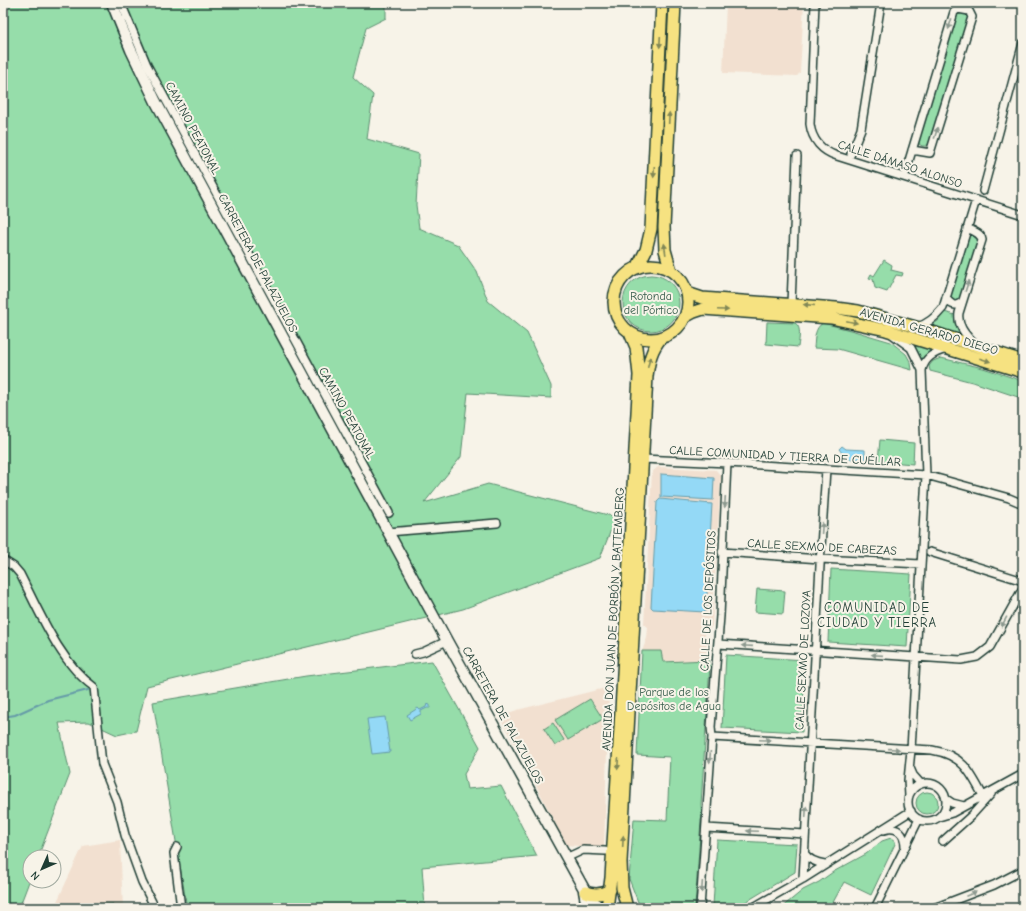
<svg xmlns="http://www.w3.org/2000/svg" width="1026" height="911" viewBox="0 0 1026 911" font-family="'Comic Neue',sans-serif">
  <rect width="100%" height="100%" fill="#f7f3e8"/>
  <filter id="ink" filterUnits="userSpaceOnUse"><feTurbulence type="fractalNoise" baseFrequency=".025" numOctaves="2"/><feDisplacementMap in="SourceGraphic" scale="8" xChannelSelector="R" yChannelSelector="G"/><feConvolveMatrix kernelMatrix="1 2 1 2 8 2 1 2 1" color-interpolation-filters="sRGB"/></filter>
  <g filter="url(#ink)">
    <!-- built -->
    <path fill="#f2e0d0" d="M 726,3 L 804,3 L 800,73 L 797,76 L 723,73 Z
      M 658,467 L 716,470 L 721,476 L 712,626 L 705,633 L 705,641 L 711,649 L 708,660 L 662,662 L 661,651 L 642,651 L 647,638 L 648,627 L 644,624 L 652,472 Z
      M 609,687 L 604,848 L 566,845 L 537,787 L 499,716 L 517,710 Z
      M 120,840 L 123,908 L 54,908 L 83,846 Z"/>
    <!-- green -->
    <path fill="#96ddaa" stroke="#5a8d6f" d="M 3,3 L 386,3 L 386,18 L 366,28 L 353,77 L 373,95 L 367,139 L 419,154 L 416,205 L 419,228 L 458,245 L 477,272 L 488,301 L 527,333 L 551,386 L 551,398 L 468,393 L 461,457 L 424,503 L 488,484 L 616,517 L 600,558 L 463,609 L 147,686 L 136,731 L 117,735 L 89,722 L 59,723 L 70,774 L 38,857 L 30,857 L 30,879 L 19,908 L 3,908 Z
      M 960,12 L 964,13 L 968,16 L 968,22 L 930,142 L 927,146 L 922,146 L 919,144 L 918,140 L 956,17 Z
      M 971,235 L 977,237 L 979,240 L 961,297 L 955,301 L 950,296 L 968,237 Z
      M 884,260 L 892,265 L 891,270 L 903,273 L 902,276 L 896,275 L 887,292 L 875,288 L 873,279 L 869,278 L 871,274 L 874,276 Z
      M623 303a28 28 0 1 1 56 0a28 28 0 1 1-56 0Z
      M 944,312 L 955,315 L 955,323 L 963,336 L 930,326 L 938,321 Z
      M 767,322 L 795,323 C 802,327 799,339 798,347 L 766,344 Z
      M 823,323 L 854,331 L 891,342 L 906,354 L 911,363 L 912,370 L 838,349 L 814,348 C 815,339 814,328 823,323 Z
      M 916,344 L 933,350 L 926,355 L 921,361 L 915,347 Z
      M 941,358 L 983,368 L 1023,381 L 1023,391 L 1021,398 L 976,383 L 930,371 L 929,366 L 933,361 Z
      M 880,440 L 914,443 L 913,464 L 878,461 Z
      M 831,569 L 911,574 L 907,647 L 828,642 Z
      M 757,589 L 785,591 L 783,614 L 755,612 Z
      M 642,651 L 661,651 L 663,662 L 708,660 L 710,665 L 701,804 L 702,818 L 701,820 L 695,906 L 640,907 L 629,879 L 634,819 L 667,820 L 670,757 L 637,755 Z
      M 726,655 L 805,660 L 802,732 L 722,728 Z
      M 432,661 L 480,747 L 464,774 L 467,789 L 501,786 L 537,856 L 422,867 L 425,908 L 187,908 L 153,702 L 306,676 Z
      M 590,699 L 603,719 L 568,740 L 555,720 Z
      M 553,723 L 564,740 L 555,746 L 544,729 Z
      M916 803a11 11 0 1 1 22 0a11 11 0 1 1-22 0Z
      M 891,838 L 895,841 L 895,844 L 871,895 L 844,882 L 830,908 L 781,908 L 803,890 L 819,882 L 833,872 L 866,854 L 882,841 Z
      M 717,840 L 797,844 L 795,872 L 739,906 L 713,906 Z
      M 113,904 L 113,908 L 71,908 L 71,906 Z"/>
    <!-- water -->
    <path fill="#94d9f6" stroke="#659ba8" d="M 842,446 L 846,449 L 865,450 L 865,459 L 842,459 L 842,453 L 839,449 Z
      M 661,474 L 714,478 L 713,500 L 661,497 Z
      M 660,499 L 712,504 L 706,610 L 705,612 L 653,609 L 651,607 L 657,502 Z
      M 427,704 L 430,705 L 430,708 L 427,708 L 421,711 L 421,714 L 410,720 L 407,715 L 418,708 L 420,710 L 426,707 Z
      M 385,717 L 390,752 L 372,754 L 367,719 Z"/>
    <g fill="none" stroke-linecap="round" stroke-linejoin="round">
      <!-- stream -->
      <path stroke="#659ba8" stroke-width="2" d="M 3,717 L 15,715 L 48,700 L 88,690"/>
      <!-- street casing -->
      <g stroke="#1f3d34" stroke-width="10">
        <path id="street" d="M 121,3 L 147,65 L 161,91 L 389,513
          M 815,3 L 810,124 C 812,140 822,151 837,156 L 1023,215
          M 851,154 L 861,129 L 881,3
          M 904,177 L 954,12 L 958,9 L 969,11 L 972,17 L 930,153 L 912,150
          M 983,191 L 1023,43
          M 967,228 C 973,231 981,233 982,240 L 959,313 C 957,326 966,335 974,344
          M 946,298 C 950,304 955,308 962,302
          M 791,304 L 797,156
          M 917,327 C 928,324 935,318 943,308 L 976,200
          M 893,335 L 911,348 L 922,370
          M 642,459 L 727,463 L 926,475 L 1009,498 L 1023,504
          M 388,532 L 497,523
          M 722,552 L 820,559 L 921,564
          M 930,552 L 1023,581
          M 3,560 L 14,567 L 20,574 C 39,611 60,663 94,687 L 102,764 L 117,802 L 125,835 L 142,882 L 155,908
          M 718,644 L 961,660 L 977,657 L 990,647 L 1023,588
          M 415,654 L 423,652 L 447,641
          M 712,737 L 932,750 C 962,755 970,771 983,796
          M 910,768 L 913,775 L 921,784
          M908 802a19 19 0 1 1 38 0a19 19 0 1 1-38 0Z
          M 909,796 L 908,780 L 911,750 L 926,475 L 922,370 C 925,357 934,353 946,349
          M 946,799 L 952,803 L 964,806
          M 939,817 L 952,813 L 1023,774
          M 706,828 L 805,834
          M 884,830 C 897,826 905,833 905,847
          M 943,841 L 972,815 L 991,794
          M 177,847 L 174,853 L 181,908
          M 804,853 C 809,860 817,863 825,864
          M 566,858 L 583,850 L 605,851
          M 803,879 L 821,547 L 826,469
          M 700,908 L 712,737 L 711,727 L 720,616 L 727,463
          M 752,908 L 803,879 L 911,811
          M 875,908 L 919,819
          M 934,908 L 994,885 L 1023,870"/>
      </g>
      <!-- secondary casing -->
      <g stroke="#1f3d34" stroke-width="13">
        <path id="secondary" d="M 112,3 L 131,50 L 156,102 L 447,641 L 584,889 L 599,908
          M 584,891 L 587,908"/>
      </g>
      <!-- primary casing -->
      <g stroke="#1f3d34" stroke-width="14">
        <path id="primary" d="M614 302a37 37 0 1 1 74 0a37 37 0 1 1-74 0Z
          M 637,268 L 646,250 L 651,229 L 662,3
          M 671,271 L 665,250 L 664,227 L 675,3
          M 687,293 L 702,298 L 836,308 L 858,311 L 923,329 L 1023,361
          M 685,317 L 694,312 L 703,309 L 831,318 L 886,330 L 1023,372
          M 585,892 C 594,895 602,895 610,890
          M 607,908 L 611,878 L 621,711 L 639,375 L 636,347 L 630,333
          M 627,908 L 622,888 L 621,862 L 647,376 C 649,361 651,350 661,338"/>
      </g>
      <!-- street -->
      <use href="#street" stroke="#f7f3e8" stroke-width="7"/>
      <!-- secondary -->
      <use href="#secondary" stroke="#f7f3e8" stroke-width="10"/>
      <!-- primary -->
      <use href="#primary" stroke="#f6e281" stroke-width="11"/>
    </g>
    <!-- one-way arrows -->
    <defs><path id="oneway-solid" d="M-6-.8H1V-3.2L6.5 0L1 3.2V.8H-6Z"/></defs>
    <g fill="#8b988e">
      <use href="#oneway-solid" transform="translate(950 24) rotate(107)"/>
      <use href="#oneway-solid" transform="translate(936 133) rotate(-73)"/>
      <use href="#oneway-solid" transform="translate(967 286) rotate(-72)"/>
      <use href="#oneway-solid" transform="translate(725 502) rotate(93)"/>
      <use href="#oneway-solid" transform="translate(822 528) rotate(-86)"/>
      <use href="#oneway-solid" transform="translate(1004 622) rotate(118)"/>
      <use href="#oneway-solid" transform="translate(747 646) rotate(-176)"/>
      <use href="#oneway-solid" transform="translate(877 655) rotate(-176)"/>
      <use href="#oneway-solid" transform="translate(765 740) rotate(3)"/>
      <use href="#oneway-solid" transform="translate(894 749) rotate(4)"/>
      <use href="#oneway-solid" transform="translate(710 757) rotate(94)"/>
      <use href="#oneway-solid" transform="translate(806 812) rotate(-87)"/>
      <use href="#oneway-solid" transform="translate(752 831) rotate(-177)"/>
      <use href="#oneway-solid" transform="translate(702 887) rotate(94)"/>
      <use href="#oneway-solid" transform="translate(971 894) rotate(-22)"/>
    </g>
    <g fill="#808757">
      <use href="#oneway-solid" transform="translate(660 42) rotate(93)"/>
      <use href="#oneway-solid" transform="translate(669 118) rotate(-87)"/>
      <use href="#oneway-solid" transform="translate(654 172) rotate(93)"/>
      <use href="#oneway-solid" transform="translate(665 249) rotate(-98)"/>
      <use href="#oneway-solid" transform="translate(809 305) rotate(-175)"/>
      <use href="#oneway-solid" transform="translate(723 310) rotate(3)"/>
      <use href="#oneway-solid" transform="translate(852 322) rotate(12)"/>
      <use href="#oneway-solid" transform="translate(985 360) rotate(18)"/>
      <use href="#oneway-solid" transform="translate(649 362) rotate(-77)"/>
      <use href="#oneway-solid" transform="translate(618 764) rotate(94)"/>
      <use href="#oneway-solid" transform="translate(623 841) rotate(-87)"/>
    </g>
  </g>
  <g text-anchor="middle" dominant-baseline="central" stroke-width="4" stroke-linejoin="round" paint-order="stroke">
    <!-- street labels -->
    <g font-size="12" fill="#1f3d34" stroke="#f7f3e8">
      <text transform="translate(193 128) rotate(62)">CAMINO PEATONAL</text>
      <text transform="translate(900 164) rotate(18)">CALLE DÁMASO ALONSO</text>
      <text transform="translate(258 263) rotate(62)">CARRETERA DE PALAZUELOS</text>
      <text transform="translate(929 331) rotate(16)">AVENIDA GERARDO DIEGO</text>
      <text transform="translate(347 413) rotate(61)">CAMINO PEATONAL</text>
      <text transform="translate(785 456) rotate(3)">CALLE COMUNIDAD Y TIERRA DE CUÉLLAR</text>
      <text transform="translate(822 547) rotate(3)">CALLE SEXMO DE CABEZAS</text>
      <text transform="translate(708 601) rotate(-87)">CALLE DE LOS DEPÓSITOS</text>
      <text transform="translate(613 619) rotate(-87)">AVENIDA DON JUAN DE BORBÓN Y BATTEMBERG</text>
      <text transform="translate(803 660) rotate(-87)">CALLE SEXMO DE LOZOYA</text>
      <text transform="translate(503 715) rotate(61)">CARRETERA DE PALAZUELOS</text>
    </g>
    <!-- park labels -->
    <g font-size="12" fill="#375d4c" stroke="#f7f3e8">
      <text x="651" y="296">Rotonda<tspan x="651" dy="14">del Pórtico</tspan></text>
      <text x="674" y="692">Parque de los<tspan x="674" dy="14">Depósitos de Agua</tspan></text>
    </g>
    <!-- neighbourhood labels -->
    <g font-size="13" letter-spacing="1" fill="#1f3d34" stroke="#f7f3e8">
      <text x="877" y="607">COMUNIDAD DE<tspan x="877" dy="15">CIUDAD Y TIERRA</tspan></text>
    </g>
  </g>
  <!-- margin -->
  <rect width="1026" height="911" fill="none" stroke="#f7f3e8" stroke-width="16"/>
  <rect x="8" y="8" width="1010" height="895" fill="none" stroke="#1f3d34" stroke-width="1.5" filter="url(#ink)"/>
  <!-- north arrow -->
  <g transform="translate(42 869) rotate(225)"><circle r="19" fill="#f7f3e8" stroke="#a1aaa0"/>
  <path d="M0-3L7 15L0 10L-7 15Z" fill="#1f3d34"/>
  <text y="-6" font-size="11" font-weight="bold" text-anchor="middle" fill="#1f3d34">N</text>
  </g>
</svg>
